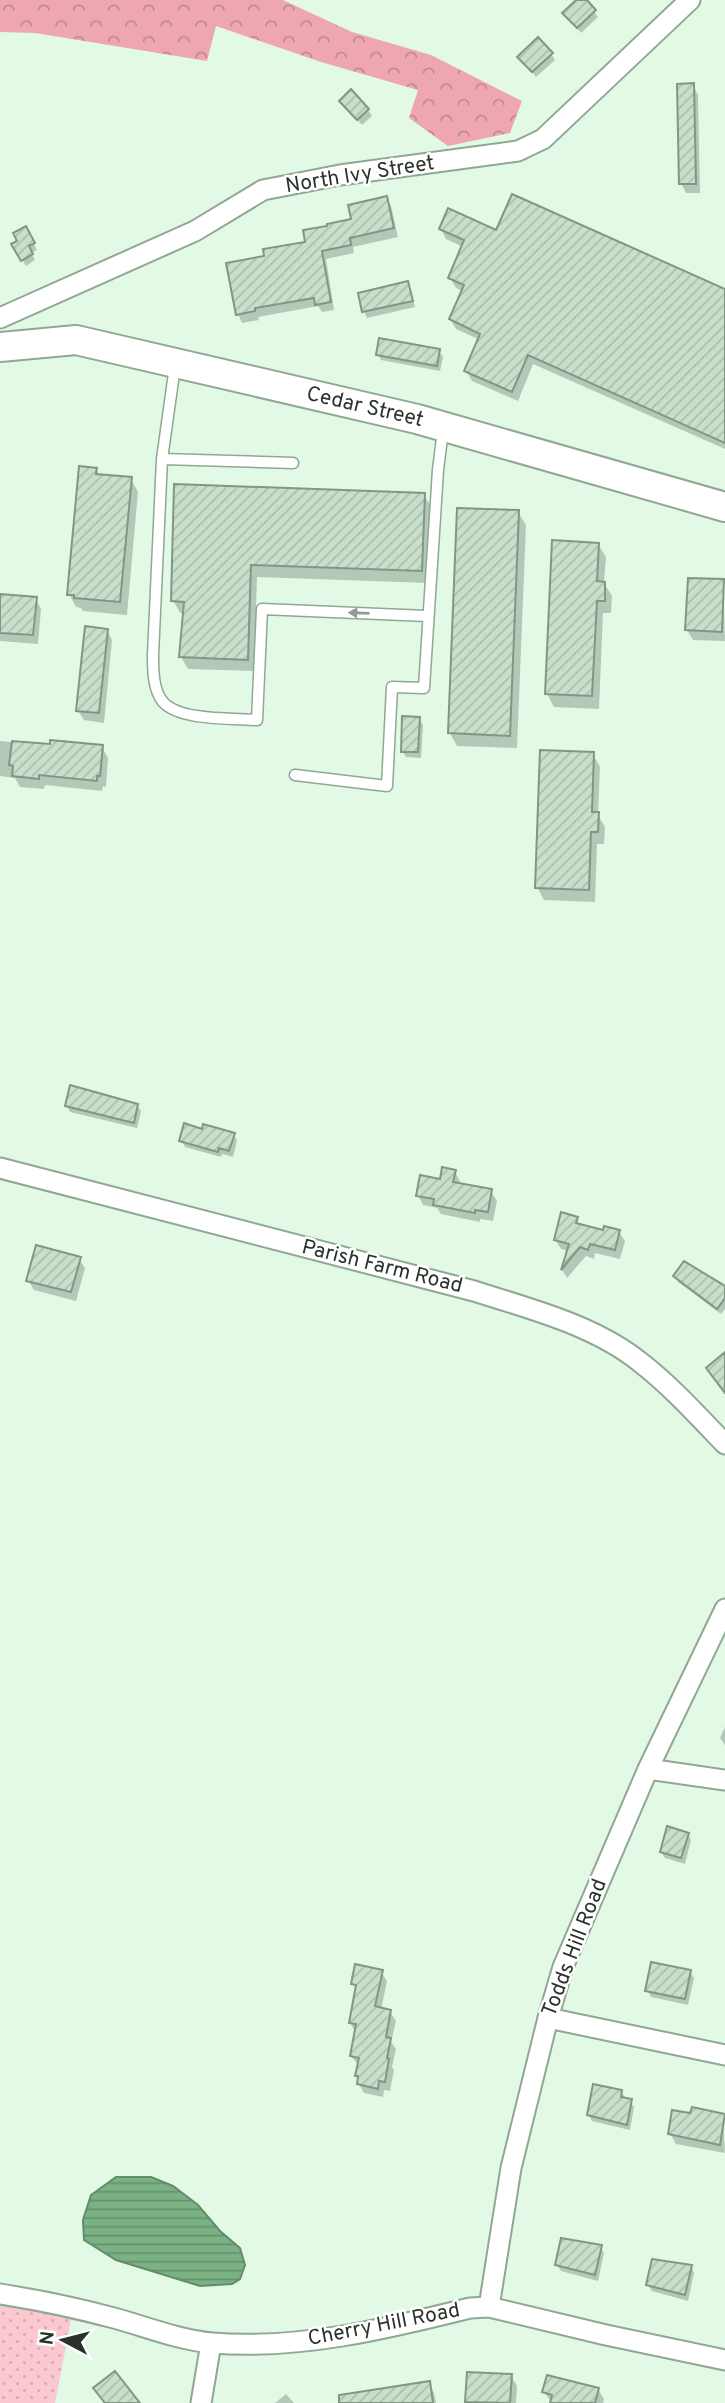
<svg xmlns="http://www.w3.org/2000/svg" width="725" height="2403" viewBox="0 0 725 2403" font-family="Overpass,sans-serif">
  <defs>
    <pattern id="forest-crowns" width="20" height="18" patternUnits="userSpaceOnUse" patternTransform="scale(1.75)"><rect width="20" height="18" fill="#eea6b2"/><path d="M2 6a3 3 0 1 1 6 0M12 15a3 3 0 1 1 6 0" fill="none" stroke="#c18891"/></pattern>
    <pattern id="park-dots" width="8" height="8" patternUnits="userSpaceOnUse" patternTransform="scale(1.75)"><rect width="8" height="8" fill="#fcc8d0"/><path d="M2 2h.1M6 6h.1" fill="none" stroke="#d8acb3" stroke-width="1.8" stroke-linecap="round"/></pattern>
    <pattern id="water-rules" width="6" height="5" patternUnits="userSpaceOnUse" patternTransform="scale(1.75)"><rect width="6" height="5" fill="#7bb284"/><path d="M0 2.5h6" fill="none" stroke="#65916c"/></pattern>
    <pattern id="building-hatch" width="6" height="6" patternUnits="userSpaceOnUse" patternTransform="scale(1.75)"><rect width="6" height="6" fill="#c7dfcb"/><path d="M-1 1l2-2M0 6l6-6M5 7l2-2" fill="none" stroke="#abc0ae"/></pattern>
  </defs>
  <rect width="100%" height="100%" fill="#e2fae5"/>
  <!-- forest -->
  <path fill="url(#forest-crowns)" d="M 0,0 L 283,0 L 352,32 L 431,55 L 522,101 L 510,133 L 448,146 L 409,118 L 418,90 L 321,62 L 216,26 L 207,61 L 35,33 L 0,32 Z"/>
  <!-- park -->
  <path fill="url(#park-dots)" d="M 0,2306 C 40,2311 78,2318 117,2330 L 71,2320 L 55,2403 L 0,2403 Z"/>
  <!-- water -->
  <path fill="url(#water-rules)" stroke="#638c69" stroke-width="2" d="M 116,2177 L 151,2177 L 173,2186 L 198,2205 L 220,2231 L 240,2248 L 245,2265 L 240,2279 L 232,2284 L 200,2286 L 116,2260 L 84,2240 L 83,2220 L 91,2195 Z"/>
  <!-- shadow -->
  <path fill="#0003" d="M 578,0 L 585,0 L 598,17 L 581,33 L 565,13 Z
    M 551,54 L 555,60 L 536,77 L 520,57 Z
    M 693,85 L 698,95 L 700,193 L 686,193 L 681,183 Z
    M 341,102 L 368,110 L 372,116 L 362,125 Z
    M 386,198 L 391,206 L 398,237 L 353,247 L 354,253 L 326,259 L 334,310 L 322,312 L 318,306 L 258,317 L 259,320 L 242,323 L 238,314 L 266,257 L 307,244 L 353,220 Z
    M 25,228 L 37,250 L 31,253 L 35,260 L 26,266 L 14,245 L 19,241 Z
    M 441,229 L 497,232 L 725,291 L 725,449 L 533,364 L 518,401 L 472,381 L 466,371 L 480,340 L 456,329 L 450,319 L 463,291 L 456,288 L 450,278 L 463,247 L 446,239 Z
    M 408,283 L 415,307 L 367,318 L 364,311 Z
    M 439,351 L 443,357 L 440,371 L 381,360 L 378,354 Z
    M 96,469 L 100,476 L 131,479 L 138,492 L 127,615 L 83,611 L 81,608 L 76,607 L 69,594 Z
    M 176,486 L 424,495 L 431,507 L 428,583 L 257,577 L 254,671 L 188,669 L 181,657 L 185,613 L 180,613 L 173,600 Z
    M 518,512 L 526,525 L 517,748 L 457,746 L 450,733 Z
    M 598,544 L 606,557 L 604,583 L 612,596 L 611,613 L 603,613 L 599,709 L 554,707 L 547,694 Z
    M 723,581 L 725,641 L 693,640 L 687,630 Z
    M 0,596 L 36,599 L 41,609 L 38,644 L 0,641 Z
    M 107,630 L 112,640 L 104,723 L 84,720 L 78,711 Z
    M 419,719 L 423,725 L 421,758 L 406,757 L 402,751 Z
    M 0,741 L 51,746 L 102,747 L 108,758 L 106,787 L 103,786 L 102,791 L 45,785 L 44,789 L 20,787 L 15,778 L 0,776 Z
    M 593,754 L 600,767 L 598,815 L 605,827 L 604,844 L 597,844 L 595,902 L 544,900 L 537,887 Z
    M 137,1105 L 141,1111 L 137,1128 L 70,1112 L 67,1106 Z
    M 203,1131 L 234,1134 L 237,1141 L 233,1157 L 222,1154 L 221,1157 L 185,1147 L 181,1140 Z
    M 455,1172 L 460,1181 L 460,1185 L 491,1191 L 497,1201 L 493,1221 L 480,1219 L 480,1222 L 441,1214 L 437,1208 L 423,1205 L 418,1195 Z
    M 576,1219 L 581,1226 L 604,1232 L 619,1232 L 625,1241 L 620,1259 L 595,1253 L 594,1259 L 586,1256 L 567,1278 L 562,1270 L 568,1251 L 561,1249 L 555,1239 Z
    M 79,1259 L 85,1268 L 76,1301 L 34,1290 L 28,1280 Z
    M 675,1276 L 725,1288 L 725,1309 L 721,1314 L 678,1282 Z
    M 725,1727 L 725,1745 L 720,1738 Z
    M 688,1834 L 691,1840 L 685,1864 L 665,1858 L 661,1852 Z
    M 381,1972 L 387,1981 L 381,2010 L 390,2012 L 396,2021 L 391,2042 L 396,2049 L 392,2067 L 394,2070 L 390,2091 L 384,2090 L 383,2097 L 364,2093 L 359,2084 L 357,2075 L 359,2066 L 351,2056 L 356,2033 L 350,2023 L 357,1990 L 353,1984 Z
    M 690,1972 L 694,1978 L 688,2005 L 651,1997 L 647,1990 Z
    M 621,2092 L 634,2107 L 630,2130 L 592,2121 L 589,2115 Z
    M 723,2116 L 725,2153 L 676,2144 L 670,2134 Z
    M 600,2247 L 604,2253 L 598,2281 L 561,2271 L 557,2265 Z
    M 691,2266 L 694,2273 L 688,2301 L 652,2291 L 648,2285 Z
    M 511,2376 L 517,2386 L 516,2403 L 468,2403 Z
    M 429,2383 L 434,2393 L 436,2403 L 367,2403 Z
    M 598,2389 L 604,2399 L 603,2403 L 552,2403 L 544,2392 Z
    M 286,2394 L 294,2403 L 275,2403 Z"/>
  <!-- building -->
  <path fill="url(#building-hatch)" stroke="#819784" stroke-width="2" d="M 576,0 L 587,0 L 596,10 L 577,28 L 562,13 Z
    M 538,37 L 553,53 L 532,72 L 517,57 Z
    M 694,83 L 696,184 L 679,184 L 677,84 Z
    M 351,89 L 369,109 L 357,120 L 339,101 Z
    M 512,194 L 725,289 L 725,443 L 528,355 L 512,392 L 464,371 L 480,334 L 449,319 L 464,285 L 448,278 L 464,240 L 439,229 L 448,208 L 496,230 Z
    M 387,196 L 394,228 L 350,238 L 351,245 L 322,251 L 331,302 L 315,305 L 314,298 L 255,308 L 255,311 L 236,315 L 226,263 L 264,256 L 263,249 L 305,242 L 303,230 L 327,226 L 327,224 L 351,219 L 348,205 Z
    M 26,226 L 35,243 L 29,246 L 33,254 L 21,261 L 11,244 L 17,241 L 13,233 Z
    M 408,281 L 413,301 L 362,312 L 358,293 Z
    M 379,338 L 440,349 L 437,366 L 376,355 Z
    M 79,466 L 97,468 L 96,474 L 132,477 L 120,602 L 74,598 L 74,595 L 67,595 Z
    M 174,484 L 425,493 L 422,571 L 251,565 L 248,660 L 179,657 L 184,602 L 171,601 Z
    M 457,508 L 519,510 L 510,736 L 448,733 Z
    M 552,540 L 599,543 L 597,581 L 605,582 L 605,601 L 597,601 L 592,696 L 545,694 Z
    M 688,578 L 724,579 L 722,632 L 685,630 Z
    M 0,594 L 37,597 L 33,635 L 0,633 Z
    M 85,626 L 108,629 L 99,713 L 76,711 Z
    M 402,716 L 420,717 L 418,752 L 401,752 Z
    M 50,740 L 103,745 L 100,776 L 97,776 L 97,781 L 39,775 L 39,779 L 12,776 L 13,766 L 9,765 L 12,741 L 50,744 Z
    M 540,750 L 594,752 L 592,812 L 599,812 L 598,832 L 591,832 L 589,890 L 535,888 Z
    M 70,1085 L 138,1104 L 134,1123 L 65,1106 Z
    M 184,1123 L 202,1129 L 203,1124 L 235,1133 L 229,1151 L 219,1148 L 218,1152 L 179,1141 Z
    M 442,1167 L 456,1170 L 453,1182 L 492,1189 L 488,1212 L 475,1210 L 475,1213 L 433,1205 L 434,1199 L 416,1196 L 420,1175 L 440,1179 Z
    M 561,1212 L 578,1217 L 576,1223 L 603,1230 L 604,1226 L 620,1230 L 615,1250 L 590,1244 L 588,1250 L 580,1247 L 561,1270 L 569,1244 L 554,1240 Z
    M 36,1245 L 81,1257 L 71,1292 L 26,1281 Z
    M 684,1261 L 725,1286 L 725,1298 L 717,1309 L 673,1276 Z
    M 725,1352 L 725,1393 L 706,1368 Z
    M 667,1826 L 689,1833 L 681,1858 L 660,1852 Z
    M 651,1962 L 691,1970 L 685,1999 L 645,1991 Z
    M 355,1964 L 383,1970 L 375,2006 L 391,2010 L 386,2037 L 391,2038 L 387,2058 L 389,2059 L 385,2082 L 379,2081 L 378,2089 L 357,2084 L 358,2076 L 355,2076 L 359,2058 L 350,2056 L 356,2024 L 349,2023 L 356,1985 L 351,1984 Z
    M 593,2084 L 622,2090 L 621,2097 L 632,2099 L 627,2125 L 587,2115 Z
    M 692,2107 L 725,2114 L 720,2145 L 668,2134 L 672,2110 L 690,2113 Z
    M 561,2238 L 602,2245 L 595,2275 L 555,2265 Z
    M 652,2259 L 692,2265 L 685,2295 L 646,2285 Z
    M 115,2371 L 140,2403 L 105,2403 L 93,2388 Z
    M 467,2372 L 512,2374 L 510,2403 L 465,2402 Z
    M 547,2375 L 599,2388 L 595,2403 L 550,2403 L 552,2395 L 542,2392 Z
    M 430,2381 L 433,2403 L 339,2403 L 339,2395 Z"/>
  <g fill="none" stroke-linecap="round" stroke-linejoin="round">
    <!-- service casing -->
    <g stroke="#90a793" stroke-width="13">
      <path id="service" d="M 175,366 L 162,459 L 153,655 C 153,670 153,690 163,702 C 180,721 232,718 257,720 L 262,609 L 427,616
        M 162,459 L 293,463
        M 295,775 L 387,786 L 392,687 L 424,688 L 438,470 L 443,430"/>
    </g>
    <!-- minor casing -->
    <g stroke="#90a793" stroke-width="23">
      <path id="minor" d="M 0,318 L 195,231 L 263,190 L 340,175 L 518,151 L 543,139 L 690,0
        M 0,1168 L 474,1291 C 530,1309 594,1325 640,1362 C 671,1386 698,1416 725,1444
        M 648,1769 L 725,1780
        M 548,2018 L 725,2055
        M 0,2294 C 38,2300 77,2308 114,2318 C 147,2327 179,2340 212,2343 C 299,2350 386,2329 470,2308 L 489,2307 L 606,2335 L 725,2360
        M 489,2307 L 511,2168 L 548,2018 L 563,1967 L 648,1769 L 725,1609
        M 201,2403 L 211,2343"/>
    </g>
    <!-- secondary casing -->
    <g stroke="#90a793" stroke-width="32">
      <g id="secondary">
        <path id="s1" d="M 0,347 L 76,340 L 417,419 L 725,507"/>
      </g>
    </g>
    <!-- service -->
    <use href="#service" stroke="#fff" stroke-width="10"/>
    <!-- minor -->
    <use href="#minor" stroke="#fff" stroke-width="19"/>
    <!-- secondary -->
    <use href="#secondary" stroke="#fff" stroke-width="28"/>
  </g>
  <!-- one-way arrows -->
  <defs><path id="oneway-solid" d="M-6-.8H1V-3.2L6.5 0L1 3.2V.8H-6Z" transform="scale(1.75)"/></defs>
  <use fill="#949995" href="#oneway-solid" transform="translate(359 613) rotate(-178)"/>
  <g text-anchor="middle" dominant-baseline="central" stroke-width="5" stroke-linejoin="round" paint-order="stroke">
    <!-- street labels -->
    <g font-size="21" fill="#2a332b" stroke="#fff">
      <text transform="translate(360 175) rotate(-9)">North Ivy Street</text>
      <text stroke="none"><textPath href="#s1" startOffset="373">Cedar Street</textPath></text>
      <text transform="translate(382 1267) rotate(14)">Parish Farm Road</text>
      <text transform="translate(575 1948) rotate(-69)">Todds Hill Road</text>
      <text transform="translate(384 2325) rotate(-11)">Cherry Hill Road</text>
    </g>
  </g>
  <!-- north arrow -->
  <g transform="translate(63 2340) rotate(277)" stroke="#ffffff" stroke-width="5" paint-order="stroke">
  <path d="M0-5L12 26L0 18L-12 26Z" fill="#2a332b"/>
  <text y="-10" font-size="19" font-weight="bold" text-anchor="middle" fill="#2a332b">N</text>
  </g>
</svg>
